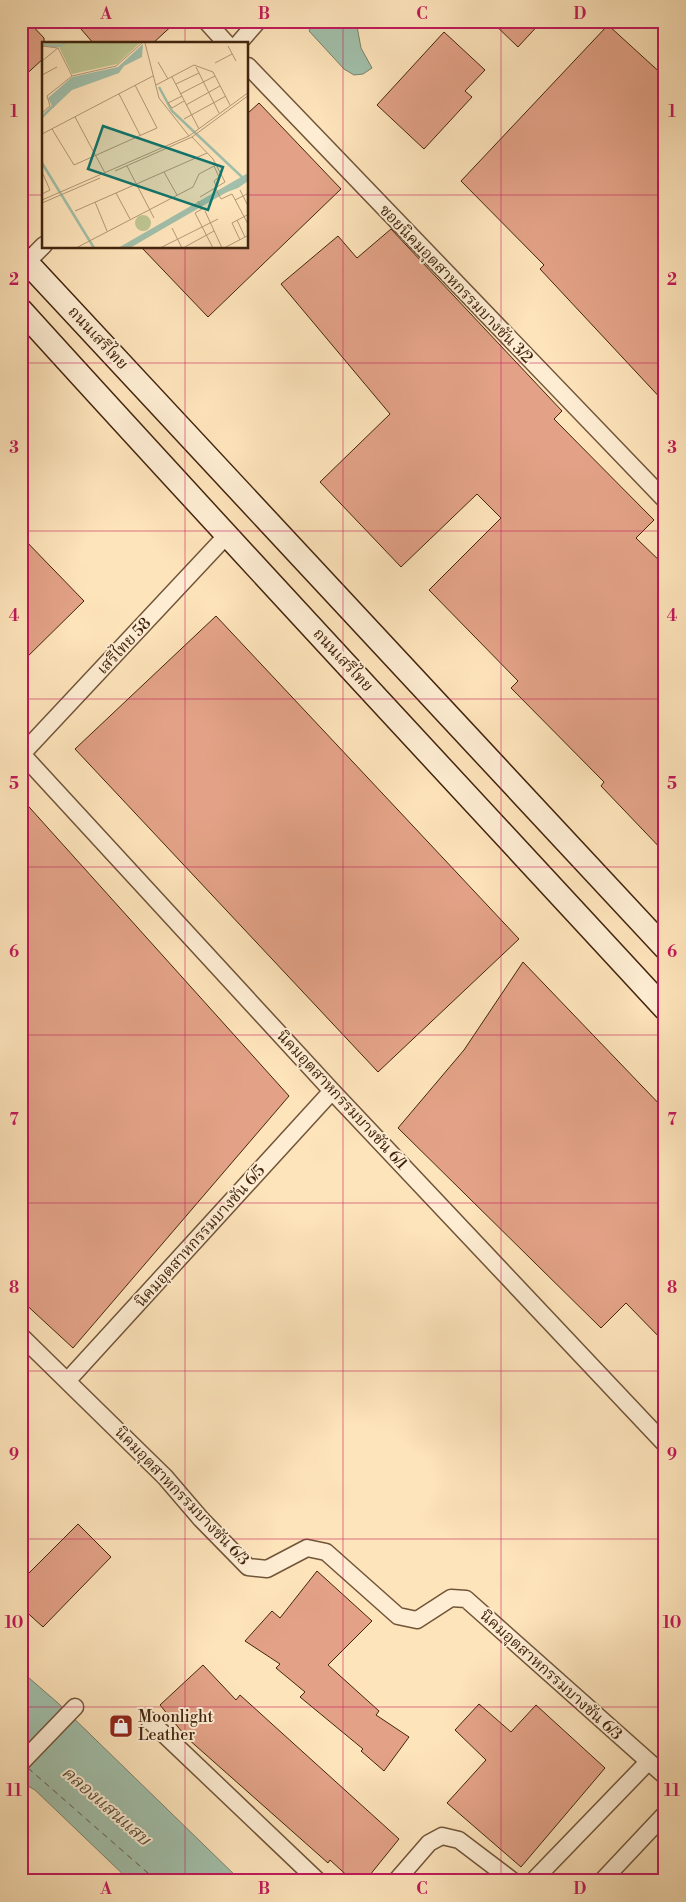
<svg xmlns="http://www.w3.org/2000/svg" width="686" height="1902" viewBox="0 0 686 1902" font-family="'Libre Bodoni','Noto Serif Thai',serif">
  <rect width="100%" height="100%" fill="#fee4bb"/>
  <filter id="stains"><feTurbulence type="fractalNoise" baseFrequency=".004" numOctaves="4"/><feColorMatrix values="0 0 0 0 .2 0 0 0 0 .09 0 0 0 0 .02 0 0 0 .5 -.17"/></filter>
  <radialGradient id="worn" r=".72"><stop offset=".6" stop-color="#630" stop-opacity="0"/><stop offset="1" stop-color="#630" stop-opacity=".3"/></radialGradient>
  <!-- water -->
  <path fill="#a1bfaa" stroke="#7b816c" d="M 314,21 L 356,21 L 361,48 L 372,68 L 363,74 L 354,75 L 344,69 L 309,31 Z
    M 21,1671 L 58,1703 L 241,1881 L 130,1881 L 35,1790 L 21,1782 Z"/>
  <g fill="none" stroke-linecap="round" stroke-linejoin="round">
    <!-- ferry -->
    <path stroke="#5e533d" stroke-width="1" stroke-dasharray="6 5" stroke-linecap="butt" d="M 28,1768 L 157,1881"/>
  </g>
  <!-- building -->
  <path fill="#e3a287" stroke="#42250e" d="M 21,21 L 28,21 L 44,38 L 44,58 L 21,79 Z
    M 74,21 L 177,21 L 152,44 L 94,44 Z
    M 491,21 L 542,21 L 518,47 Z
    M 608,25 L 665,77 L 665,403 L 540,269 L 544,265 L 461,181 Z
    M 444,32 L 485,70 L 465,91 L 472,97 L 424,149 L 377,105 Z
    M 259,103 L 341,189 L 208,317 L 142,248 L 248,248 L 248,113 Z
    M 391,229 L 562,411 L 554,419 L 654,520 L 636,538 L 665,566 L 665,853 L 601,786 L 604,782 L 511,688 L 518,681 L 429,590 L 501,518 L 477,494 L 401,567 L 320,482 L 390,414 L 281,284 L 338,236 L 357,258 Z
    M 21,536 L 84,601 L 21,663 Z
    M 216,616 L 519,939 L 378,1072 L 75,749 Z
    M 21,798 L 289,1096 L 73,1348 L 21,1300 Z
    M 523,962 L 665,1110 L 665,1343 L 626,1303 L 601,1328 L 398,1128 L 464,1050 Z
    M 78,1524 L 111,1557 L 43,1627 L 21,1607 L 21,1581 Z
    M 317,1571 L 372,1621 L 328,1665 L 379,1711 L 376,1715 L 409,1737 L 384,1771 L 361,1751 L 363,1749 L 300,1697 L 305,1692 L 276,1668 L 280,1664 L 245,1641 L 272,1611 L 280,1618 Z
    M 203,1665 L 236,1700 L 240,1695 L 399,1839 L 365,1881 L 353,1881 L 330,1860 L 328,1863 L 187,1738 L 160,1705 Z
    M 479,1704 L 511,1732 L 536,1705 L 605,1768 L 521,1867 L 447,1803 L 486,1760 L 455,1730 Z"/>
  <g fill="none" stroke-linecap="round" stroke-linejoin="round">
    <!-- minor casing -->
    <g stroke="#715539" stroke-width="19">
      <path id="minor" d="M 206,21 L 227,44
        M 238,44 L 258,21
        M 248,66 L 665,500
        M 27,262 L 44,245
        M 21,753 L 332,1091 L 665,1444
        M 21,755 L 226,536
        M 21,1336 L 165,1477 L 201,1519 L 248,1567 L 267,1569 L 307,1548 L 326,1552 L 398,1616 L 417,1620 L 451,1598 L 466,1599 L 665,1776
        M 68,1380 L 332,1091
        M 149,1720 L 318,1881
        M 21,1763 L 75,1707
        M 396,1881 L 429,1843 L 442,1836 L 459,1840 L 513,1881
        M 533,1881 L 648,1762
        M 602,1881 L 665,1814"/>
    </g>
    <!-- secondary casing -->
    <g stroke="#42250e" stroke-width="25">
      <path id="secondary" d="M 21,256 L 665,948
        M 21,310 C 234,545 450,776 665,1009"/>
    </g>
    <!-- minor -->
    <use href="#minor" stroke="#feedd3" stroke-width="16"/>
    <!-- secondary -->
    <use href="#secondary" stroke="#feedd3" stroke-width="22"/>
  </g>
  <!-- grid -->
  <path fill="none" stroke="#c2185b" stroke-width="1" stroke-opacity="0.55" d="M 185,21 L 185,44M 343,21 L 343,1881M 501,21 L 501,1881M 21,195 L 44,195M 248,195 L 665,195M 185,248 L 185,1881M 21,363 L 665,363M 21,531 L 665,531M 21,699 L 665,699M 21,867 L 665,867M 21,1035 L 665,1035M 21,1203 L 665,1203M 21,1371 L 665,1371M 21,1539 L 665,1539M 21,1707 L 665,1707"/>
  <!-- icons -->
  <defs>
    <g id="shop-square" transform="scale(1.25)"><rect x="-9" y="-9" width="18" height="18" rx="4" fill="#8f2418" stroke="#feedd3"/><path d="M-5-2.5h2.3a2.7 3.5 0 0 1 5.4 0H5L5.5 6h-11ZM-1.5-2.5h3a1.5 2.3 0 0 0-3 0Z" fill="#fff"/></g>
  </defs>
  <g fill-rule="evenodd">
    <use href="#shop-square" x="121" y="1726"/>
  </g>
  <g text-anchor="middle" dominant-baseline="central" stroke-width="4" stroke-linejoin="round" paint-order="stroke">
    <!-- street labels -->
    <g font-size="16" fill="#42250e" stroke="#feedd3">
      <text transform="translate(456 284) rotate(46)">ซอยนิคมอุตสาหกรรมบางชัน 3/2</text>
      <text transform="translate(98 338) rotate(47)">ถนนเสรีไทย</text>
      <text transform="translate(124 646) rotate(-47)">เสรีไทย 58</text>
      <text transform="translate(343 660) rotate(47)">ถนนเสรีไทย</text>
      <text transform="translate(342 1100) rotate(47)">นิคมอุตสาหกรรมบางชัน 6/1</text>
      <text transform="translate(200 1236) rotate(-48)">นิคมอุตสาหกรรมบางชัน 6/5</text>
      <text transform="translate(182 1496) rotate(46)">นิคมอุตสาหกรรมบางชัน 6/3</text>
      <text transform="translate(551 1675) rotate(42)">นิคมอุตสาหกรรมบางชัน 6/3</text>
    </g>
    <!-- poi labels -->
    <g font-size="16" fill="#42250e" stroke="#feedd3" text-anchor="start">
      <text x="138" y="1717">Moonlight<tspan x="138" dy="18">Leather</tspan></text>
    </g>
    <!-- water labels -->
    <g font-size="18" font-style="italic" fill="#5e533d" stroke="#feedd3">
      <text transform="translate(106 1806) rotate(41)">คลองแสนแสบ</text>
    </g>
  </g>
  <!-- overview -->
  <g transform="translate(42 42)">
    <rect width="206" height="206" fill="#fee4bb"/>
    <path d="M 0,1 L 98,1 L 75,22 L 30,32 L 17,5 ZM93 181a8 8 0 1 1 16 0a8 8 0 1 1-16 0Z" fill="#bec592"/>
    <path d="M 101,2 L 100,15 L 82,24 L 77,31 L 30,48 L 11,66 L 6,56 L 30,35 L 76,25 ZM 206,131 L 206,139 L 196,146 L 177,153 L 88,206 L 76,206 Z" fill="#a1bfaa"/>
    <path fill="none" stroke="#a1bfaa" stroke-width="2.5" d="M 0,3 L 17,4 L 23,1M 117,45 L 130,69 L 201,136M 0,75 L 12,63M 0,121 L 52,206M 85,206 L 207,136"/>
    <path fill="none" stroke="#b39876" stroke-width="1" d="M 103,1 L 117,56 L 147,94M 0,4 L 16,6M 186,4 L 194,19M 0,19 L 16,6 L 30,34M 116,20 L 126,37M 173,21 L 190,12M 154,25 L 177,71M 0,33 L 15,25M 130,35 L 157,87M 134,42 L 157,31M 114,43 L 152,23 L 171,30 L 188,63M 77,52 L 98,93M 138,52 L 173,34M 140,54 L 126,61 L 130,66 L 142,59M 144,63 L 178,44M 0,71 L 8,64 L 5,54 L 30,34 L 74,24 L 100,1M 33,75 L 63,131M 142,77 L 184,54M 10,87 L 32,123 L 115,86 L 93,43M 0,92 L 111,34M 150,95 L 171,117 L 183,140 L 158,155M 85,124 L 112,176M 172,124 L 177,135 L 172,139 L 175,146M 73,129 L 150,95 L 207,53M 0,130 L 8,148 L 0,152M 122,130 L 135,153M 174,147 L 179,157 L 190,152 L 207,184M 198,148 L 207,166M 74,151 L 88,177M 0,158 L 147,94 L 207,50M 193,158 L 207,151M 156,159 L 160,167 L 153,171 L 171,206M 53,160 L 65,189M 0,161 L 58,136M 33,169 L 165,111M 163,169 L 180,206M 195,178 L 203,195M 130,186 L 140,206M 198,198 L 190,181 L 207,172M 34,206 L 151,145 L 157,132 L 174,123M 118,206 L 176,177M 141,206 L 172,189M 182,206 L 207,193"/>
    <path fill="#0f766e" fill-opacity="0.15" stroke="#0f766e" stroke-width="2.5" d="M 61,84 L 181,125 L 166,168 L 46,127 Z"/>
    <rect width="206" height="206" fill="none" stroke="#42250e" stroke-width="2.5"/>
  </g>
  <!-- margin -->
  <rect width="686" height="1902" fill="none" stroke="#fee4bb" stroke-width="55"/>
  <rect x="28" y="28" width="630" height="1846" fill="none" stroke="#c2185b" stroke-width="2"/>
  <g font-size="16" text-anchor="middle" font-weight="bold" fill="#c2185b">
    <text x="106" y="19">A</text>
    <text x="264" y="19">B</text>
    <text x="422" y="19">C</text>
    <text x="580" y="19">D</text>
    <text x="14" y="117">1</text>
    <text x="672" y="117">1</text>
    <text x="14" y="285">2</text>
    <text x="672" y="285">2</text>
    <text x="14" y="453">3</text>
    <text x="672" y="453">3</text>
    <text x="14" y="621">4</text>
    <text x="672" y="621">4</text>
    <text x="14" y="789">5</text>
    <text x="672" y="789">5</text>
    <text x="14" y="957">6</text>
    <text x="672" y="957">6</text>
    <text x="14" y="1125">7</text>
    <text x="672" y="1125">7</text>
    <text x="14" y="1293">8</text>
    <text x="672" y="1293">8</text>
    <text x="14" y="1460">9</text>
    <text x="672" y="1460">9</text>
    <text x="14" y="1628">10</text>
    <text x="672" y="1628">10</text>
    <text x="14" y="1796">11</text>
    <text x="672" y="1796">11</text>
    <text x="106" y="1894">A</text>
    <text x="264" y="1894">B</text>
    <text x="422" y="1894">C</text>
    <text x="580" y="1894">D</text>
  </g>
  <rect width="100%" height="100%" filter="url(#stains)"/>
  <rect width="100%" height="100%" fill="url(#worn)"/>
</svg>
